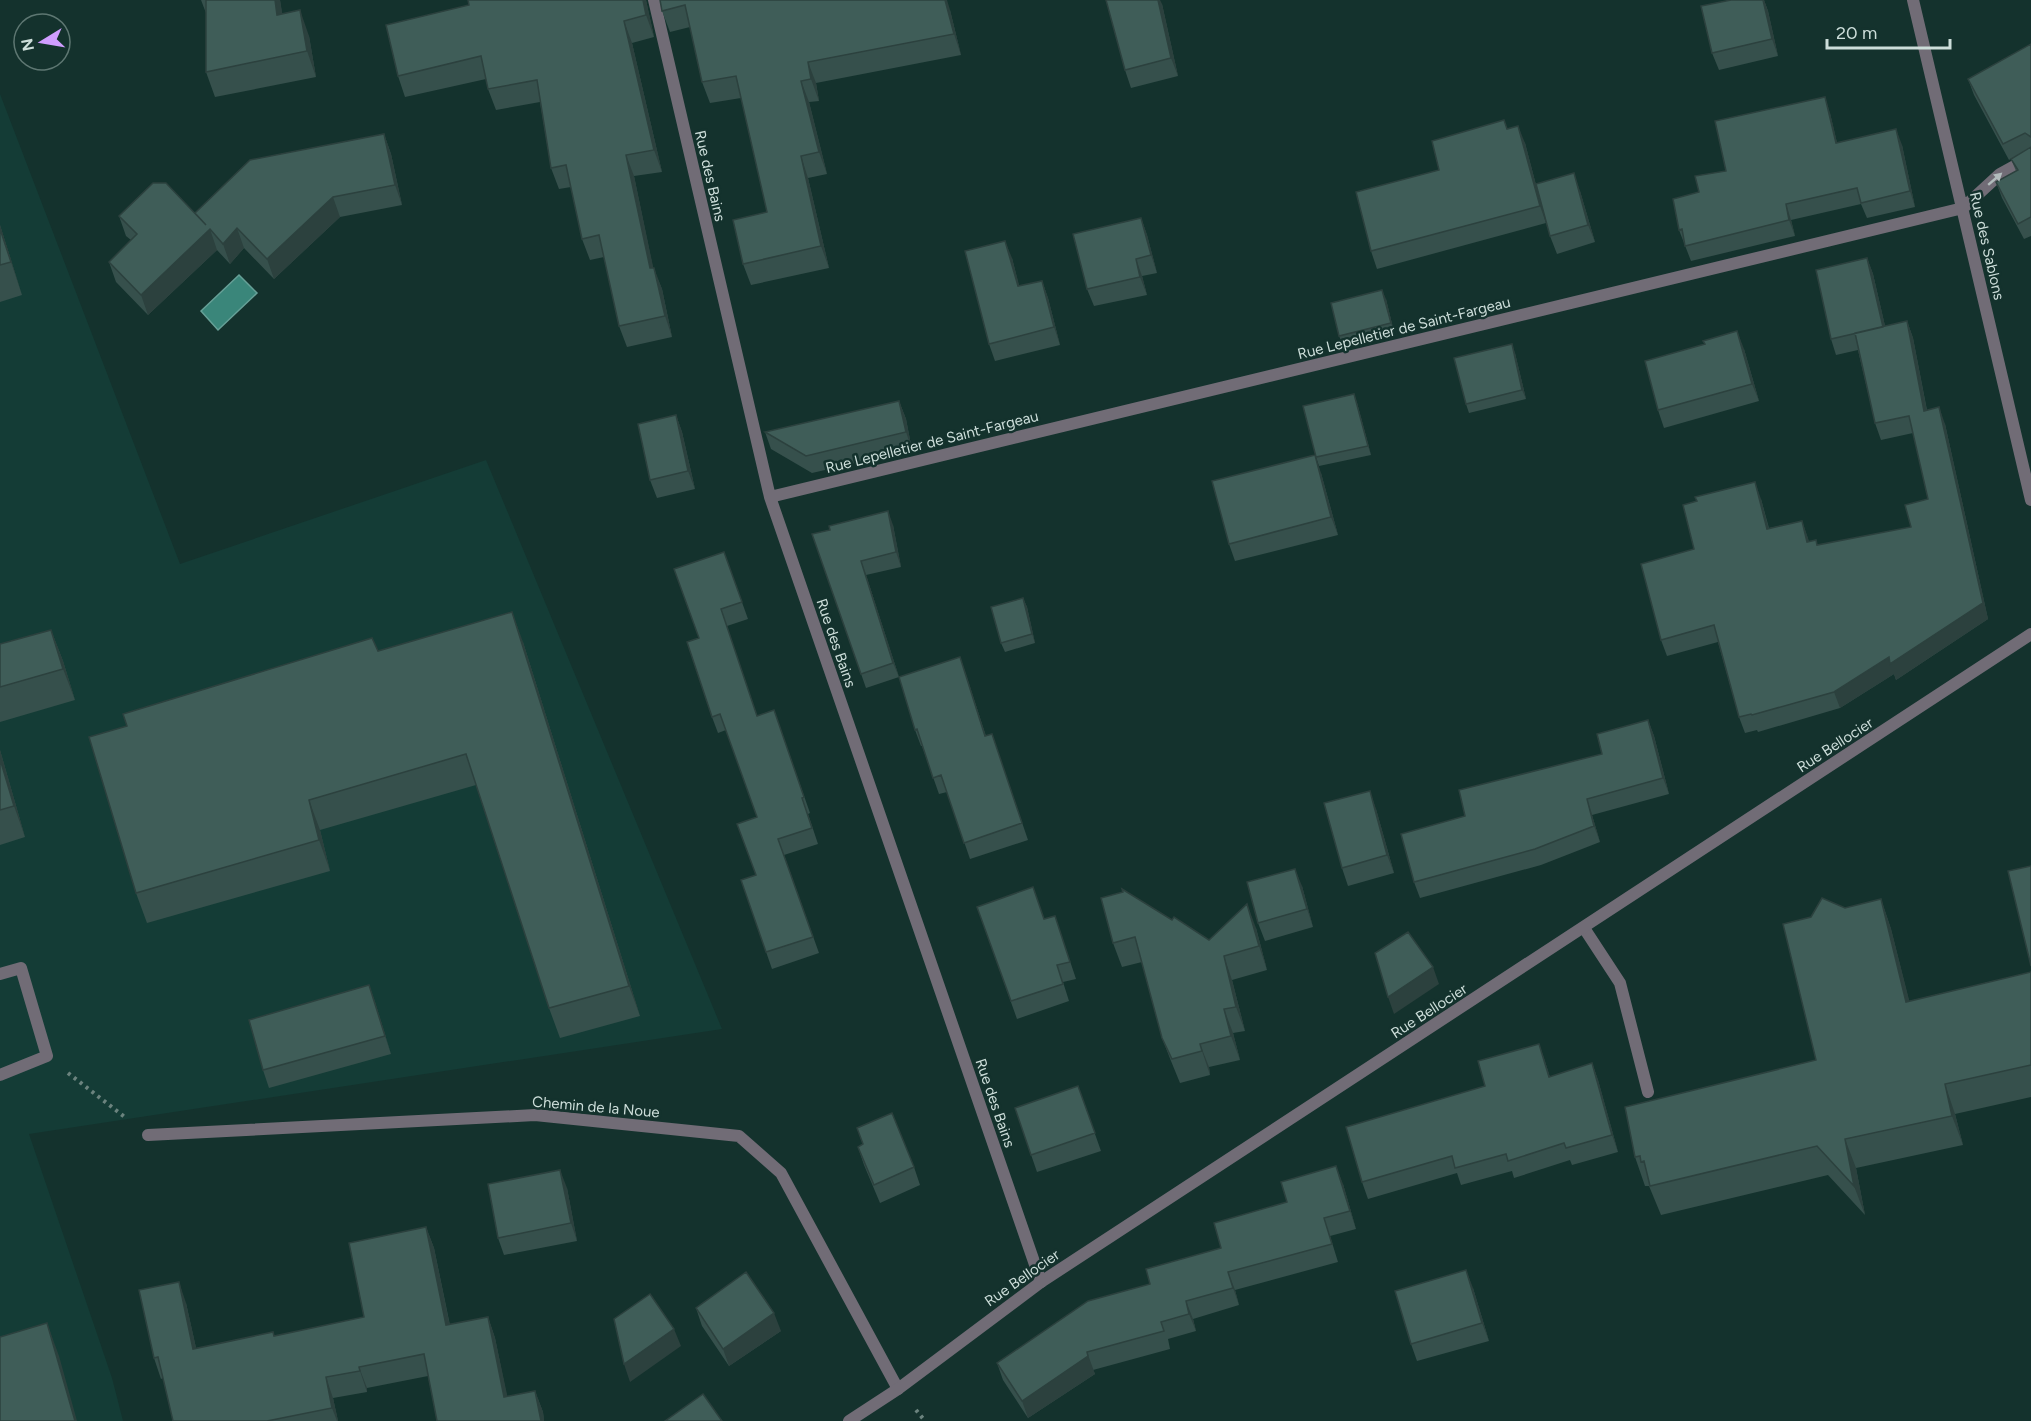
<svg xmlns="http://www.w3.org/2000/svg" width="2031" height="1421" viewBox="0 0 2031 1421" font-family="Figtree,sans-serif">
  <rect width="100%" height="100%" fill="#14322d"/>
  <!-- built -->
  <path fill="#143c36" d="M 0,94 L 180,564 L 486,460 L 722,1029 L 29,1134 L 112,1378 L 123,1421 L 0,1421 Z"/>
  <!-- water -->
  <path fill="#3a867a" stroke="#66a097" stroke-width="1.5" d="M 239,275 L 257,293 L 218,330 L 201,311 Z"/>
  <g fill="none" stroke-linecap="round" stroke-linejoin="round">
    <!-- path -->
    <path stroke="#6b837e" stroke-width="4" stroke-dasharray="3 4.5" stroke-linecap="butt" d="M 68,1073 L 126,1118
      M 916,1410 L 925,1421"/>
    <!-- service -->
    <path stroke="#716c76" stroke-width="12" d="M 1584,928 L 1620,983 L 1648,1092
      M 0,974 L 21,968 L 47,1056 L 0,1075"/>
    <!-- minor -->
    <path stroke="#716c76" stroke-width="12" d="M 654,0 L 770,497 L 1041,1282
      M 1913,0 L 2031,500
      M 770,497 L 1963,208 L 2000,174 L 2031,157
      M 148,1135 L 535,1115 L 739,1136 L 781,1173 L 898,1389"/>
    <!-- tertiary -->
    <path stroke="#716c76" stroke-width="12" d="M 849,1421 L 898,1389 L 1041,1282 L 2031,634"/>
  </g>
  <!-- wall -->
  <path fill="#36504c" d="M 201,0 L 280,0 L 282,14 L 309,36 L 316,77 L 215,97 L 206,72 L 206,13 Z
    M 646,0 L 654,37 L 632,43 L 662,172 L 634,176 L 653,268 L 662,289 L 672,337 L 627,347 L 619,326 L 604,257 L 590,260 L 582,239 L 571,187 L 559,189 L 551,168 L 540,102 L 496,110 L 488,89 L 486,79 L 405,97 L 398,76 L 469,5 Z
    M 660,0 L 950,10 L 961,55 L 816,83 L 819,101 L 809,102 L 827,174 L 808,178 L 829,268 L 751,285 L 743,264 L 767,212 L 741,98 L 710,103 L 702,82 L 690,27 L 670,32 L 662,11 Z
    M 1731,0 L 1764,0 L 1768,11 L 1778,56 L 1719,70 L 1712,53 Z
    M 1162,4 L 1178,76 L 1131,88 L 1125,70 Z
    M 2031,44 L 2031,236 L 2024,239 L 2002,198 L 1996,182 L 2016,171 L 2011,159 L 2012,158 L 2009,160 L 1974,95 L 1968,79 Z
    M 1830,113 L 1837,143 L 1902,145 L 1915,207 L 1867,218 L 1861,204 L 1791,220 L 1795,236 L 1691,261 L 1679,230 L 1699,192 L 1726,171 Z
    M 1508,129 L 1525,143 L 1546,223 L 1377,269 L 1371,251 L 1439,170 Z
    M 384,134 L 391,154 L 402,205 L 340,217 L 274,279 L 244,248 L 230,264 L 217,250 L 148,315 L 116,282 L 109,262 L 131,240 L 126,236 L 119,216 L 196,214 Z
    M 1580,191 L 1595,242 L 1557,254 L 1550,236 Z
    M 1141,218 L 1147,235 L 1157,273 L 1142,276 L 1147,295 L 1094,306 L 1087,289 Z
    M 0,225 L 22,295 L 0,302 Z
    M 1012,258 L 1019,286 L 1042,281 L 1048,298 L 1060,345 L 995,361 L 989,344 Z
    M 1867,258 L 1873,274 L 1885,326 L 1907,321 L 1913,338 L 1927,410 L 1945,424 L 1988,619 L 1896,680 L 1894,674 L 1840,708 L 1758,732 L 1757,730 L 1745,733 L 1739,717 L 1718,642 L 1667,656 L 1661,640 L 1694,549 L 1761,499 L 1769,528 L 1802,521 L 1809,542 L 1817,545 L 1911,527 L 1928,499 L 1913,433 L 1881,440 L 1875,423 L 1858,350 L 1836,355 L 1831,339 Z
    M 1386,299 L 1394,332 L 1343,345 L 1339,336 Z
    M 1744,349 L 1759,401 L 1664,428 L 1658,410 Z
    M 1515,353 L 1526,399 L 1469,413 L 1466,404 Z
    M 1354,394 L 1357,403 L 1371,455 L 1319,466 L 1316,457 Z
    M 899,401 L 906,419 L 912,450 L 812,473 L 771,449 L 765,432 Z
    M 676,415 L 682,432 L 695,489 L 657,498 L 650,480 Z
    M 1321,473 L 1338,535 L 1235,561 L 1229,544 Z
    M 893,525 L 901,567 L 866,575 L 899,677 L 866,688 L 812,534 Z
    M 724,552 L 748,619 L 727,626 L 757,716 L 774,710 L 810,813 L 808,814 L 818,844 L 784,855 L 819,953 L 772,969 L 741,880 L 756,875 L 757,817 L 726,730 L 718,733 L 712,717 L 699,638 Z
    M 1023,598 L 1027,607 L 1035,643 L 1005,652 L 1001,643 Z
    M 51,630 L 63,661 L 75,700 L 0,722 L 0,644 Z
    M 523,642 L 640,1016 L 560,1038 L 549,1008 L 476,785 L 320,830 L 330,871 L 147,923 L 136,893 L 378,651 Z
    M 960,657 L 986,736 L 992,734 L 1028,840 L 970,859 L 947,792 L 939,794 L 922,746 L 921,746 L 915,730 Z
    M 1648,720 L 1654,736 L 1669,794 L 1592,815 L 1600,842 L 1541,865 L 1420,898 L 1414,882 L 1465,816 L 1602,754 Z
    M 0,750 L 25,837 L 0,845 Z
    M 1376,809 L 1394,873 L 1348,886 L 1342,868 Z
    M 1302,886 L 1313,927 L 1265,941 L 1258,923 Z
    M 1881,899 L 1891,929 L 1909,1001 L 2031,972 L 2031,1097 L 1955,1114 L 1963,1145 L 1856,1168 L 1865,1215 L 1828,1175 L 1661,1215 L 1649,1186 L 1645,1186 L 1635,1157 L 1816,1060 L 1845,908 Z
    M 977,907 L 1045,919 L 1055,916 L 1076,979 L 1063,982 L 1069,1001 L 1017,1019 Z
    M 1172,920 L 1209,940 L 1256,928 L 1267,970 L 1232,980 L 1245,1031 L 1233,1033 L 1240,1060 L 1209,1067 L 1210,1075 L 1180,1083 L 1171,1061 L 1162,1038 L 1142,962 L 1122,967 L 1113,943 Z
    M 369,985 L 375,1002 L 391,1054 L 269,1088 L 263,1070 Z
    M 1539,1044 L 1550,1077 L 1592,1063 L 1598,1080 L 1618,1152 L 1572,1165 L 1570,1160 L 1514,1178 L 1512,1171 L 1461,1185 L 1457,1173 L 1368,1199 L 1362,1182 Z
    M 1078,1086 L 1101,1151 L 1037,1172 L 1015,1108 Z
    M 857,1128 L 914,1167 L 920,1185 L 880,1203 L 864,1165 L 858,1147 L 863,1144 Z
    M 1343,1184 L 1356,1229 L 1330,1236 L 1338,1262 L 1235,1290 L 1239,1305 L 1193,1319 L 1196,1331 L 1168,1339 L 1170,1349 L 1093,1370 L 1095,1374 L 1028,1418 L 1003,1380 L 997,1363 L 1221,1248 L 1287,1202 Z
    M 567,1188 L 577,1241 L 504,1255 L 498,1238 Z
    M 426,1227 L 434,1248 L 450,1325 L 488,1317 L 495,1338 L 507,1397 L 535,1391 L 543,1412 L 544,1421 L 437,1421 L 428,1376 L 367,1388 L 367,1392 L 333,1398 L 338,1421 L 173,1421 L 163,1378 L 161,1379 L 154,1358 L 186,1303 L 196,1348 L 275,1336 L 364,1317 Z
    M 1473,1288 L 1489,1341 L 1417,1361 L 1411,1344 Z
    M 696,1308 L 781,1331 L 729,1366 L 702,1326 Z"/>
  <!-- shaded-wall -->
  <path fill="#2c413e" d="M 275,0 L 280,0 L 287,41 L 277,15 Z
    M 643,0 L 646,0 L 654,37 L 646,15 Z
    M 945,0 L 947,0 L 950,10 L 961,55 L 954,34 Z
    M 1158,0 L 1160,0 L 1162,4 L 1178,76 L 1171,58 Z
    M 1763,0 L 1764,0 L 1768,11 L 1778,56 L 1772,39 Z
    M 300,10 L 309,36 L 316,77 L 307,51 Z
    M 624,21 L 632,43 L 662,172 L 654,150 Z
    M 808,62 L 816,83 L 819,101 L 811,79 Z
    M 801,81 L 809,102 L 827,174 L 819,152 Z
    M 1825,97 L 1830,113 L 1841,159 L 1836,143 Z
    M 1518,126 L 1525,143 L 1546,223 L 1540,206 Z
    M 1896,129 L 1902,145 L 1915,207 L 1910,191 Z
    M 384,134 L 391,154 L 402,205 L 395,185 Z
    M 626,155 L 634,176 L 658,290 L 650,268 Z
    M 801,156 L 808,178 L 829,268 L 821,246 Z
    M 1574,173 L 1580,191 L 1595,242 L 1588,225 Z
    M 333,197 L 340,217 L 274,279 L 267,259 Z
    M 1786,204 L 1791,220 L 1795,236 L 1789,220 Z
    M 1141,218 L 1147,235 L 1157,273 L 1151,255 Z
    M 0,225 L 22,295 L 0,229 Z
    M 237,228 L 244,248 L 230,264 L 223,244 Z
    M 210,229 L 217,250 L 148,315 L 141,295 Z
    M 1005,241 L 1012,258 L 1024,304 L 1018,286 Z
    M 1867,258 L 1873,274 L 1889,343 L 1883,327 Z
    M 1136,259 L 1142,276 L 1147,295 L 1140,277 Z
    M 654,268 L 662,289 L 672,337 L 665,316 Z
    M 1042,281 L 1048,298 L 1060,345 L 1054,327 Z
    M 1382,290 L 1386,299 L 1394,332 L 1391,323 Z
    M 1907,321 L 1913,338 L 1930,427 L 1924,411 Z
    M 1737,331 L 1744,349 L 1759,401 L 1752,384 Z
    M 1512,344 L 1515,353 L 1526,399 L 1522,390 Z
    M 1354,394 L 1357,403 L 1371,455 L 1368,446 Z
    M 899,401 L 906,419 L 912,450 L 906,432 Z
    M 1939,407 L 1945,424 L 1988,619 L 1896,680 L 1894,674 L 1840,708 L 1834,692 L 1889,657 L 1983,603 Z
    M 676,415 L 682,432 L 695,489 L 688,471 Z
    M 1315,455 L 1321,473 L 1338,535 L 1331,517 Z
    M 1755,482 L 1761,499 L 1773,545 L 1767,529 Z
    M 888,511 L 893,525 L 901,567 L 896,552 Z
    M 1802,521 L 1808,538 L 1813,559 L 1807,542 Z
    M 861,561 L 866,575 L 899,677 L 893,663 Z
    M 1023,598 L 1027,607 L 1035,643 L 1032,634 Z
    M 512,612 L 523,642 L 640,1016 L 629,986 Z
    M 51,630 L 63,661 L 75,700 L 63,669 Z
    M 960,657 L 966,674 L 991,753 L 985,736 Z
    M 1648,720 L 1654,736 L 1669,794 L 1663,778 Z
    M 0,750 L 25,837 L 14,806 L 0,759 Z
    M 1370,791 L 1376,809 L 1394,873 L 1387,855 Z
    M 1587,799 L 1592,815 L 1600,842 L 1594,826 Z
    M 309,800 L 320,830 L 330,871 L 319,840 Z
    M 1295,869 L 1302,886 L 1313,927 L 1307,909 Z
    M 1881,899 L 1891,929 L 1917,1031 L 1906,1002 Z
    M 1247,904 L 1256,928 L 1267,970 L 1259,946 Z
    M 1224,956 L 1232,980 L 1245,1031 L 1236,1007 Z
    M 1433,967 L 1439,984 L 1394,1014 L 1388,997 Z
    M 369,985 L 375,1002 L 391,1054 L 385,1036 Z
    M 1224,1009 L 1233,1033 L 1240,1060 L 1231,1036 Z
    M 1200,1044 L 1209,1067 L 1210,1075 L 1202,1051 Z
    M 1539,1044 L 1545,1061 L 1555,1094 L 1549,1077 Z
    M 1592,1063 L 1598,1080 L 1618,1152 L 1612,1135 Z
    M 1945,1084 L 1955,1114 L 1963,1145 L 1952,1116 Z
    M 1845,1139 L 1856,1168 L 1865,1215 L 1854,1186 Z
    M 1336,1166 L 1343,1184 L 1356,1229 L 1350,1211 Z
    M 560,1170 L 567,1188 L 577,1241 L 571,1223 Z
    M 426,1227 L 434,1248 L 454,1346 L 446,1325 Z
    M 1466,1270 L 1473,1288 L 1489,1341 L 1482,1323 Z
    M 1228,1272 L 1235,1290 L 1239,1305 L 1233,1288 Z
    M 179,1282 L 186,1303 L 201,1370 L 193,1349 Z
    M 1186,1301 L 1193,1319 L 1196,1331 L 1189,1314 Z
    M 774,1313 L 781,1331 L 729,1366 L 723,1349 Z
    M 488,1317 L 495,1338 L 512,1418 L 504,1397 Z
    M 47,1323 L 59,1356 L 77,1421 L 75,1421 Z
    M 674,1329 L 681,1346 L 630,1382 L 624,1364 Z
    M 1087,1352 L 1095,1374 L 1028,1418 L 1022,1401 Z
    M 359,1367 L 367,1388 L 367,1392 L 360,1371 Z
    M 326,1377 L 333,1398 L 338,1421 L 337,1421 L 332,1408 Z
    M 535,1391 L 543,1412 L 544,1421 L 541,1421 Z"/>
  <!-- building -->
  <path fill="#3f5d58" stroke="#2c413e" stroke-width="1.5" d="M 206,0 L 275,0 L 277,15 L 300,10 L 307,51 L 206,72 Z
    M 468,0 L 643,0 L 646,15 L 624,21 L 654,150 L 626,155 L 650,268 L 654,268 L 665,316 L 619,326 L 599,235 L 582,239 L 566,165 L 551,168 L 537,80 L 488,89 L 481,56 L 398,76 L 386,25 L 469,5 Z
    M 660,0 L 945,0 L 954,34 L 808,62 L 811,79 L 801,81 L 819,152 L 801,156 L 821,246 L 743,264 L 733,220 L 767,212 L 736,76 L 702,82 L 685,5 L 662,11 Z
    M 1106,0 L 1158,0 L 1171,58 L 1125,70 Z
    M 1731,0 L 1763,0 L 1772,39 L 1712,53 L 1701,6 Z
    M 2031,44 L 2031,137 L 2025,133 L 2003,144 L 1968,79 Z
    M 1825,97 L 1836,143 L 1896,129 L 1910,191 L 1861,203 L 1857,188 L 1786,204 L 1789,220 L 1685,246 L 1682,229 L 1679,230 L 1673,199 L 1699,192 L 1695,176 L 1726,171 L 1715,121 Z
    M 1504,120 L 1507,129 L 1518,126 L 1540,206 L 1371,251 L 1356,192 L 1439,170 L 1432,141 Z
    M 384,134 L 395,185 L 333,197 L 267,259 L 237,228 L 223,244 L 210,229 L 141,295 L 109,262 L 137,234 L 119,216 L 153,183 L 166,183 L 206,225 L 195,213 L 250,160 Z
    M 2031,147 L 2031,217 L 2018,224 L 1996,182 L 2018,170 L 2011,159 Z
    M 1574,173 L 1588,225 L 1550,236 L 1536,184 Z
    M 1141,218 L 1151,255 L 1136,259 L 1140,277 L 1087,289 L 1073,234 Z
    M 0,229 L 11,262 L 0,265 Z
    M 1005,241 L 1018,286 L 1042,281 L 1054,327 L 989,344 L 965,251 Z
    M 1867,258 L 1883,327 L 1831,339 L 1816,270 Z
    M 1382,290 L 1391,323 L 1339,336 L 1331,303 Z
    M 1907,321 L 1924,411 L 1939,407 L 1983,603 L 1890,664 L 1889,657 L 1834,692 L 1752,715 L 1751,714 L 1739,717 L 1714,625 L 1661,640 L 1641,564 L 1694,549 L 1683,505 L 1697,501 L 1695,497 L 1755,482 L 1767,529 L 1802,521 L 1807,542 L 1816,540 L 1817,545 L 1911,527 L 1905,505 L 1928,499 L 1909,416 L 1875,423 L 1855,333 Z
    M 1737,331 L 1752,384 L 1658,410 L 1645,361 L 1705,344 L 1703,341 Z
    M 1512,344 L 1522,390 L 1466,404 L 1454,358 Z
    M 1354,394 L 1368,446 L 1316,457 L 1303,406 Z
    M 899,401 L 906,432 L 806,456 L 765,432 Z
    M 676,415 L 688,471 L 650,480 L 638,424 Z
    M 1315,455 L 1331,517 L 1229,544 L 1212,481 Z
    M 888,511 L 896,552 L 861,561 L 893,663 L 861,674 L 812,534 L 830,530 L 829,526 Z
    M 724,552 L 742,602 L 721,609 L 757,716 L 774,710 L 804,797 L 802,798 L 812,828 L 778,839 L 813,937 L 766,952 L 741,880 L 756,875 L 737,824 L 757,817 L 720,714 L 712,717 L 687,642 L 699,638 L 674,569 Z
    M 1023,598 L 1032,634 L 1001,643 L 991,607 Z
    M 512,612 L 629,986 L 549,1008 L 466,754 L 309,800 L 319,840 L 136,893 L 89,737 L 127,726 L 123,714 L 372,638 L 378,651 Z
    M 51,630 L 63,669 L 0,687 L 0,644 Z
    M 960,657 L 985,736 L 992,734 L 1022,823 L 964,843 L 941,775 L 933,778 L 917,729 L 915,730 L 899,677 Z
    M 1648,720 L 1663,778 L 1587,799 L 1594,826 L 1535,849 L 1414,882 L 1401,834 L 1465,816 L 1459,790 L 1602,754 L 1597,734 Z
    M 0,759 L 14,806 L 0,810 Z
    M 1370,791 L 1387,855 L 1342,868 L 1324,803 Z
    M 2031,866 L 2031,966 L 2008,871 Z
    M 1295,869 L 1307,909 L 1258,923 L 1247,882 Z
    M 1033,887 L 1044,919 L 1055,916 L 1070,962 L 1057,965 L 1063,984 L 1011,1001 L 977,907 Z
    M 1122,889 L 1172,920 L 1174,917 L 1209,940 L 1247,904 L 1259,946 L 1224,956 L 1236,1007 L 1224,1009 L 1231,1036 L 1200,1044 L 1202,1051 L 1172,1059 L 1162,1038 L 1135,937 L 1113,943 L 1101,898 L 1123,892 Z
    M 1822,898 L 1845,908 L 1881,899 L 1906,1002 L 2031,972 L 2031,1065 L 1945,1084 L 1952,1116 L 1845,1139 L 1854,1186 L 1817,1146 L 1650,1186 L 1644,1161 L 1641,1162 L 1640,1156 L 1635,1157 L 1625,1107 L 1816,1060 L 1783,924 L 1811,917 Z
    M 1408,932 L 1433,967 L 1388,997 L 1375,953 Z
    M 369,985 L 385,1036 L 263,1070 L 249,1020 Z
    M 1539,1044 L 1549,1077 L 1592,1063 L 1612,1135 L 1566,1148 L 1564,1143 L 1508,1161 L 1506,1154 L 1455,1168 L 1452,1156 L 1362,1182 L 1346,1127 L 1485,1086 L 1478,1061 Z
    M 1078,1086 L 1095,1133 L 1031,1155 L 1015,1108 Z
    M 892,1113 L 914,1167 L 874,1185 L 858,1147 L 863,1144 L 857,1128 Z
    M 1336,1166 L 1350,1211 L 1324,1218 L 1332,1244 L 1228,1272 L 1233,1288 L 1186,1301 L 1189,1314 L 1161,1322 L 1164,1331 L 1087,1352 L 1088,1356 L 1022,1401 L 997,1363 L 1088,1301 L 1150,1284 L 1146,1269 L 1221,1248 L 1214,1223 L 1287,1202 L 1281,1182 Z
    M 560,1170 L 571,1223 L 498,1238 L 488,1184 Z
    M 426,1227 L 446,1325 L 488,1317 L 504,1397 L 535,1391 L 541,1421 L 437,1421 L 424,1354 L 359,1367 L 360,1371 L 326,1377 L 332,1408 L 267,1421 L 173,1421 L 158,1357 L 154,1358 L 139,1290 L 179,1282 L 193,1349 L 273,1332 L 274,1336 L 364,1317 L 349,1243 Z
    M 1466,1270 L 1482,1323 L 1411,1344 L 1395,1291 Z
    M 746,1272 L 774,1313 L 723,1349 L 696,1308 Z
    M 650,1294 L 674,1329 L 624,1364 L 614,1319 Z
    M 47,1323 L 75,1421 L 0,1421 L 0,1337 Z
    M 703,1394 L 722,1421 L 665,1421 Z"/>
  <!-- one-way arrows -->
  <defs><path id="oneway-solid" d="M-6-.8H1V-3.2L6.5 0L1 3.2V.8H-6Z" transform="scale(1.5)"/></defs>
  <use fill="#b1bcbc" href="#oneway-solid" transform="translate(1995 179) rotate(-41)"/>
  <g text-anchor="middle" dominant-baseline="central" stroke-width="5" stroke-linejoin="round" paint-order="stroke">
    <!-- street labels -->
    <g font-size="15" fill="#cddeda" stroke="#14322d">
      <text transform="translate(710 176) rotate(77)">Rue des Bains</text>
      <text transform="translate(1987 246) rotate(77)">Rue des Sablons</text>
      <text transform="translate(1404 328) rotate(-14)">Rue Lepelletier de Saint-Fargeau</text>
      <text transform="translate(932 442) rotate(-14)">Rue Lepelletier de Saint-Fargeau</text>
      <text transform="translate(836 643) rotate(71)">Rue des Bains</text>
      <text transform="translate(1835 745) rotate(-33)">Rue Bellocier</text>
      <text transform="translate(1429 1011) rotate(-33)">Rue Bellocier</text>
      <text transform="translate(995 1103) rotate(71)">Rue des Bains</text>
      <text transform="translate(596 1107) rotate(5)">Chemin de la Noue</text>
      <text transform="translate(1022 1278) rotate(-35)">Rue Bellocier</text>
    </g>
  </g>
  <!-- north arrow -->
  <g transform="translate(42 42) rotate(259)"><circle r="28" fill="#14322d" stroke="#5e7772" stroke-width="1.5"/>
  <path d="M0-4.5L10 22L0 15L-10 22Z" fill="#d09dff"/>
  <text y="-9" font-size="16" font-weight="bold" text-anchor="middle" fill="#cddeda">N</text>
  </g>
  <!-- scale -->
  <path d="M1827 39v9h123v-9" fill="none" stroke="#cddeda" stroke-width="3"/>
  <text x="1836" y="39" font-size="18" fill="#cddeda" stroke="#14322d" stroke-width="4.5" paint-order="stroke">20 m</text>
</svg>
